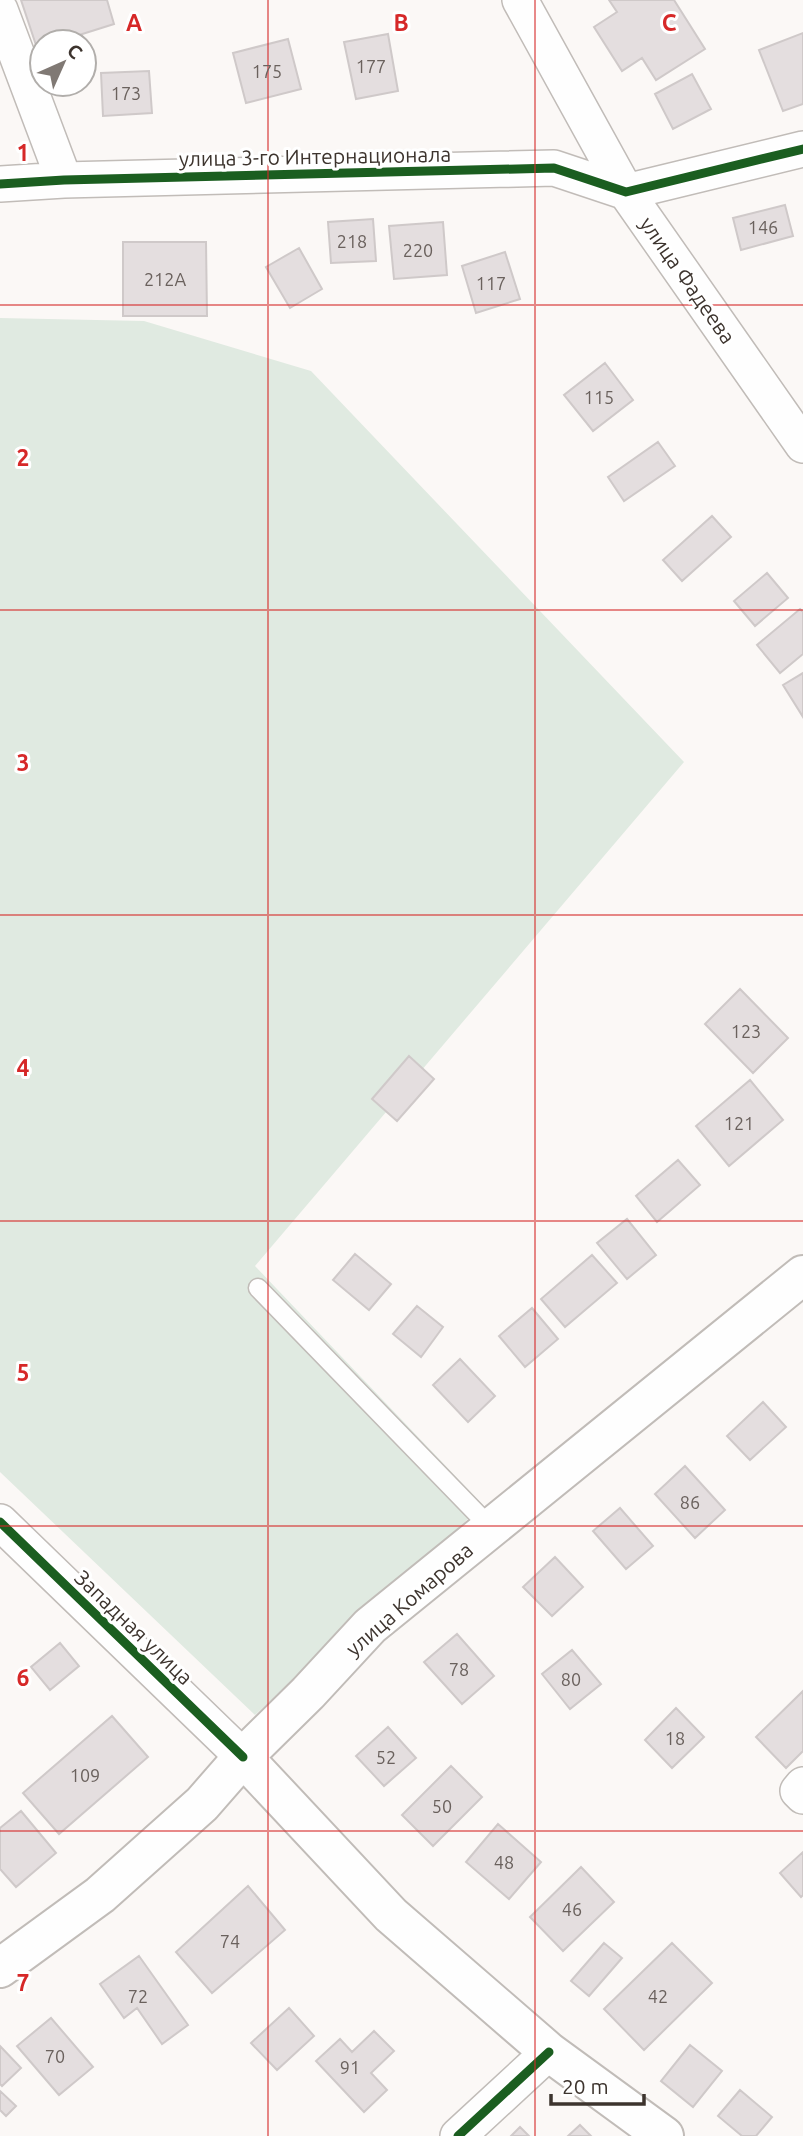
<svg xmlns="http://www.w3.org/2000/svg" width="803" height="2136" viewBox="0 0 803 2136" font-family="Ubuntu,sans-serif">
  <rect width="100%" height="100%" fill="#fbf8f6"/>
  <!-- green -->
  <path fill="#e0eae1" d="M 0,318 L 144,321 L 311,371 L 684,762 L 255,1266 L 483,1505 L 255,1715 L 0,1472 Z"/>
  <!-- building -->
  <path fill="#e4dedf" stroke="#cfc9c9" stroke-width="2" d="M 21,0 L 107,0 L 114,24 L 57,42 L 42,42 L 42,47 L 37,48 Z
    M 609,0 L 674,0 L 705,49 L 656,80 L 642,58 L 622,71 L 594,27 L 617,12 Z
    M 803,33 L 803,104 L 783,111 L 759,50 Z
    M 388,34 L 398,91 L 356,99 L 344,42 Z
    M 288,39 L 301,89 L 246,103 L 233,53 Z
    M 149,71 L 152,113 L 103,116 L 101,73 Z
    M 692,74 L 711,109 L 673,129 L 655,94 Z
    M 785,205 L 793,236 L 741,250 L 733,218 Z
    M 373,219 L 376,261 L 331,263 L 328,222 Z
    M 443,222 L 447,275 L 394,279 L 389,226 Z
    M 123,242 L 206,242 L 207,316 L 123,316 Z
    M 299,248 L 322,289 L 290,308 L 266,267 Z
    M 505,252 L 520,299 L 476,313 L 462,266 Z
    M 605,363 L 633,400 L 593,431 L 564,395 Z
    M 658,442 L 675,466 L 624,501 L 608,477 Z
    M 712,516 L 731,537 L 682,581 L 663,560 Z
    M 767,573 L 788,598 L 755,626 L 734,601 Z
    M 800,609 L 803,612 L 803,654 L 780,673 L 757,645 Z
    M 803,673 L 803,717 L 783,685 Z
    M 740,989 L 788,1038 L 753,1073 L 705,1024 Z
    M 409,1056 L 434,1079 L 397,1121 L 372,1099 Z
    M 750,1080 L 783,1120 L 729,1166 L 696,1126 Z
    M 678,1160 L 700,1185 L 657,1222 L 636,1196 Z
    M 627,1219 L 656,1255 L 627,1279 L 597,1243 Z
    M 355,1254 L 391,1284 L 369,1310 L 333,1280 Z
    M 592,1255 L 617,1283 L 565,1327 L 541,1299 Z
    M 417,1306 L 443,1327 L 421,1357 L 393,1334 Z
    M 532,1308 L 558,1339 L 525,1367 L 499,1336 Z
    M 460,1359 L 495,1396 L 468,1422 L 433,1385 Z
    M 763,1402 L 786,1427 L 750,1460 L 727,1436 Z
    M 685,1466 L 725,1510 L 695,1538 L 655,1494 Z
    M 620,1508 L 653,1546 L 626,1569 L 593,1531 Z
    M 555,1557 L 583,1587 L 552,1616 L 523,1587 Z
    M 457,1634 L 494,1676 L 462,1704 L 424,1662 Z
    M 60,1643 L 79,1666 L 50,1690 L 31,1667 Z
    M 572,1650 L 601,1684 L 570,1709 L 542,1674 Z
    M 803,1691 L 803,1751 L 786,1768 L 756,1737 Z
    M 676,1708 L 704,1737 L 672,1768 L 645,1740 Z
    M 112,1716 L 148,1757 L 59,1834 L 23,1793 Z
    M 388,1727 L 416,1758 L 384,1786 L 356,1756 Z
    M 451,1766 L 482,1797 L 433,1846 L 402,1815 Z
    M 21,1811 L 56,1853 L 16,1887 L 0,1869 L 0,1828 Z
    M 498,1824 L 541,1862 L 509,1899 L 466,1862 Z
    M 803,1852 L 803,1895 L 801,1897 L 780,1873 Z
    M 581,1867 L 614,1902 L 563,1951 L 530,1917 Z
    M 248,1886 L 285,1930 L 212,1993 L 176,1952 Z
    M 604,1943 L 622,1958 L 589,1996 L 571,1981 Z
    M 672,1943 L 712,1983 L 644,2050 L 604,2009 Z
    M 139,1956 L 188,2025 L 162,2044 L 137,2008 L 124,2018 L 100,1984 Z
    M 289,2008 L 314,2036 L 277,2070 L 251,2043 Z
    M 51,2018 L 93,2067 L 59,2095 L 17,2046 Z
    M 374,2031 L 394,2051 L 371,2073 L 387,2090 L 364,2112 L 316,2061 L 340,2039 L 352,2052 Z
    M 690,2045 L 722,2071 L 693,2107 L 661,2081 Z
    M 0,2046 L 21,2068 L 2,2086 L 0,2084 Z
    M 740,2090 L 772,2117 L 756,2136 L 742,2136 L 718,2116 Z
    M 0,2091 L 16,2106 L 6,2116 L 0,2110 Z
    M 580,2125 L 591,2136 L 568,2136 Z
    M 520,2127 L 529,2136 L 511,2136 Z"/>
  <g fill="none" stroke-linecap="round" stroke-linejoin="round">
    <!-- lane casing -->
    <g stroke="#c1bcb8" stroke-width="21">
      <path id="lane" d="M 258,1288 L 491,1528"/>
    </g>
    <!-- street casing -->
    <g stroke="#c1bcb8" stroke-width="38">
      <path id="street" d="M 520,0 L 626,192 L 803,445
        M 0,10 L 64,180
        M 0,184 L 64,180 L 554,168 L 626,192 L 803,149
        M 0,1522 L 243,1757
        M 803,1785 L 798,1791 L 803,1796
        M 458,2136 L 549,2052"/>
    </g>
    <!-- secondary casing -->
    <g stroke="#c1bcb8" stroke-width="42">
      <path id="secondary" d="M 243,1757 L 391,1915 L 549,2052 L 664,2136
        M 0,1968 L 100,1895 L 202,1804 L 243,1757 L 308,1693 L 370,1626 L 803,1275"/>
    </g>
    <!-- lane -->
    <use href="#lane" stroke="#fefefe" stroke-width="18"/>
    <!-- street -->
    <use href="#street" stroke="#fefefe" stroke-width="35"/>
    <!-- secondary -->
    <use href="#secondary" stroke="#fefefe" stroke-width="38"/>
    <!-- cycleway casing -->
    <g stroke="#fff" stroke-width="13">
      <path id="cycleway" d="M 0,184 L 64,180 L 554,168 L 626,192 L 803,149
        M 0,1522 L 243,1757
        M 458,2136 L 549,2052"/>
    </g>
    <!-- cycleway -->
    <use href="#cycleway" stroke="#1b5e20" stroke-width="9"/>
  </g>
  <!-- grid -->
  <path fill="none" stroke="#d62828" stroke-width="2" stroke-opacity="0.55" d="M 268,0 L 268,2136M 535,0 L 535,2136M 0,305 L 803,305M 0,610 L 803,610M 0,915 L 803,915M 0,1221 L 803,1221M 0,1526 L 803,1526M 0,1831 L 803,1831"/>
  <g text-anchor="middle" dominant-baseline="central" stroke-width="6" stroke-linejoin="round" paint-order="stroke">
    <!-- number labels -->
    <g font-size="18" fill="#6a615d">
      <text x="371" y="66">177</text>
      <text x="267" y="71">175</text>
      <text x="126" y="93">173</text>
      <text x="763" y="227">146</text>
      <text x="352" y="241">218</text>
      <text x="418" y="250">220</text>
      <text x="165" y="279">212А</text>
      <text x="491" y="283">117</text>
      <text x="599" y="397">115</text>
      <text x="746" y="1031">123</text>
      <text x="739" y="1123">121</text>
      <text x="690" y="1502">86</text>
      <text x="459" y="1669">78</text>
      <text x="571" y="1679">80</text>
      <text x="675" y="1738">18</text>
      <text x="386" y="1757">52</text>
      <text x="85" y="1775">109</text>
      <text x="442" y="1806">50</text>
      <text x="504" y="1862">48</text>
      <text x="572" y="1909">46</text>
      <text x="230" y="1941">74</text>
      <text x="138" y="1996">72</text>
      <text x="658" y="1996">42</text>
      <text x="55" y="2056">70</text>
      <text x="350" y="2067">91</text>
    </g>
    <!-- street labels -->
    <g font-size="21" fill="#3d342e" stroke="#fff">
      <text transform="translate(315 156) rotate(-1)">улица 3-го Интернационала</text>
      <text transform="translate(688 280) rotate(55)">улица Фадеева</text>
      <text transform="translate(409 1599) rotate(-41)">улица Комарова</text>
      <text transform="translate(134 1627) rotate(44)">Западная улица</text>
    </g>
  </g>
  <g font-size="23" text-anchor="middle" font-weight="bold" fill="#d62828" stroke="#fff" stroke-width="6" stroke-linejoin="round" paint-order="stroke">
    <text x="134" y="31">A</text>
    <text x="401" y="31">B</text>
    <text x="669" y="31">C</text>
    <text x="23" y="161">1</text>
    <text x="23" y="466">2</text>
    <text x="23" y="771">3</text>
    <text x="23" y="1076">4</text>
    <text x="23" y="1381">5</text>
    <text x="23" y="1686">6</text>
    <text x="23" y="1991">7</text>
  </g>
  <!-- north arrow -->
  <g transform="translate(63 63) rotate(45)"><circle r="33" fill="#ffffff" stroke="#b1aeab" stroke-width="2"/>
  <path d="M0-5L12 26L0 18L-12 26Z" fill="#807974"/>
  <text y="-10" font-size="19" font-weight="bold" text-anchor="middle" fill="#3d342e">С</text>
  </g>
  <!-- scale -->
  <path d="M551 2094v10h93v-10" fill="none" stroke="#3d342e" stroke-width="3.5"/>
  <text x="562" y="2094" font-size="21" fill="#3d342e" stroke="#ffffff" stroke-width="5" paint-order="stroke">20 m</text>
</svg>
